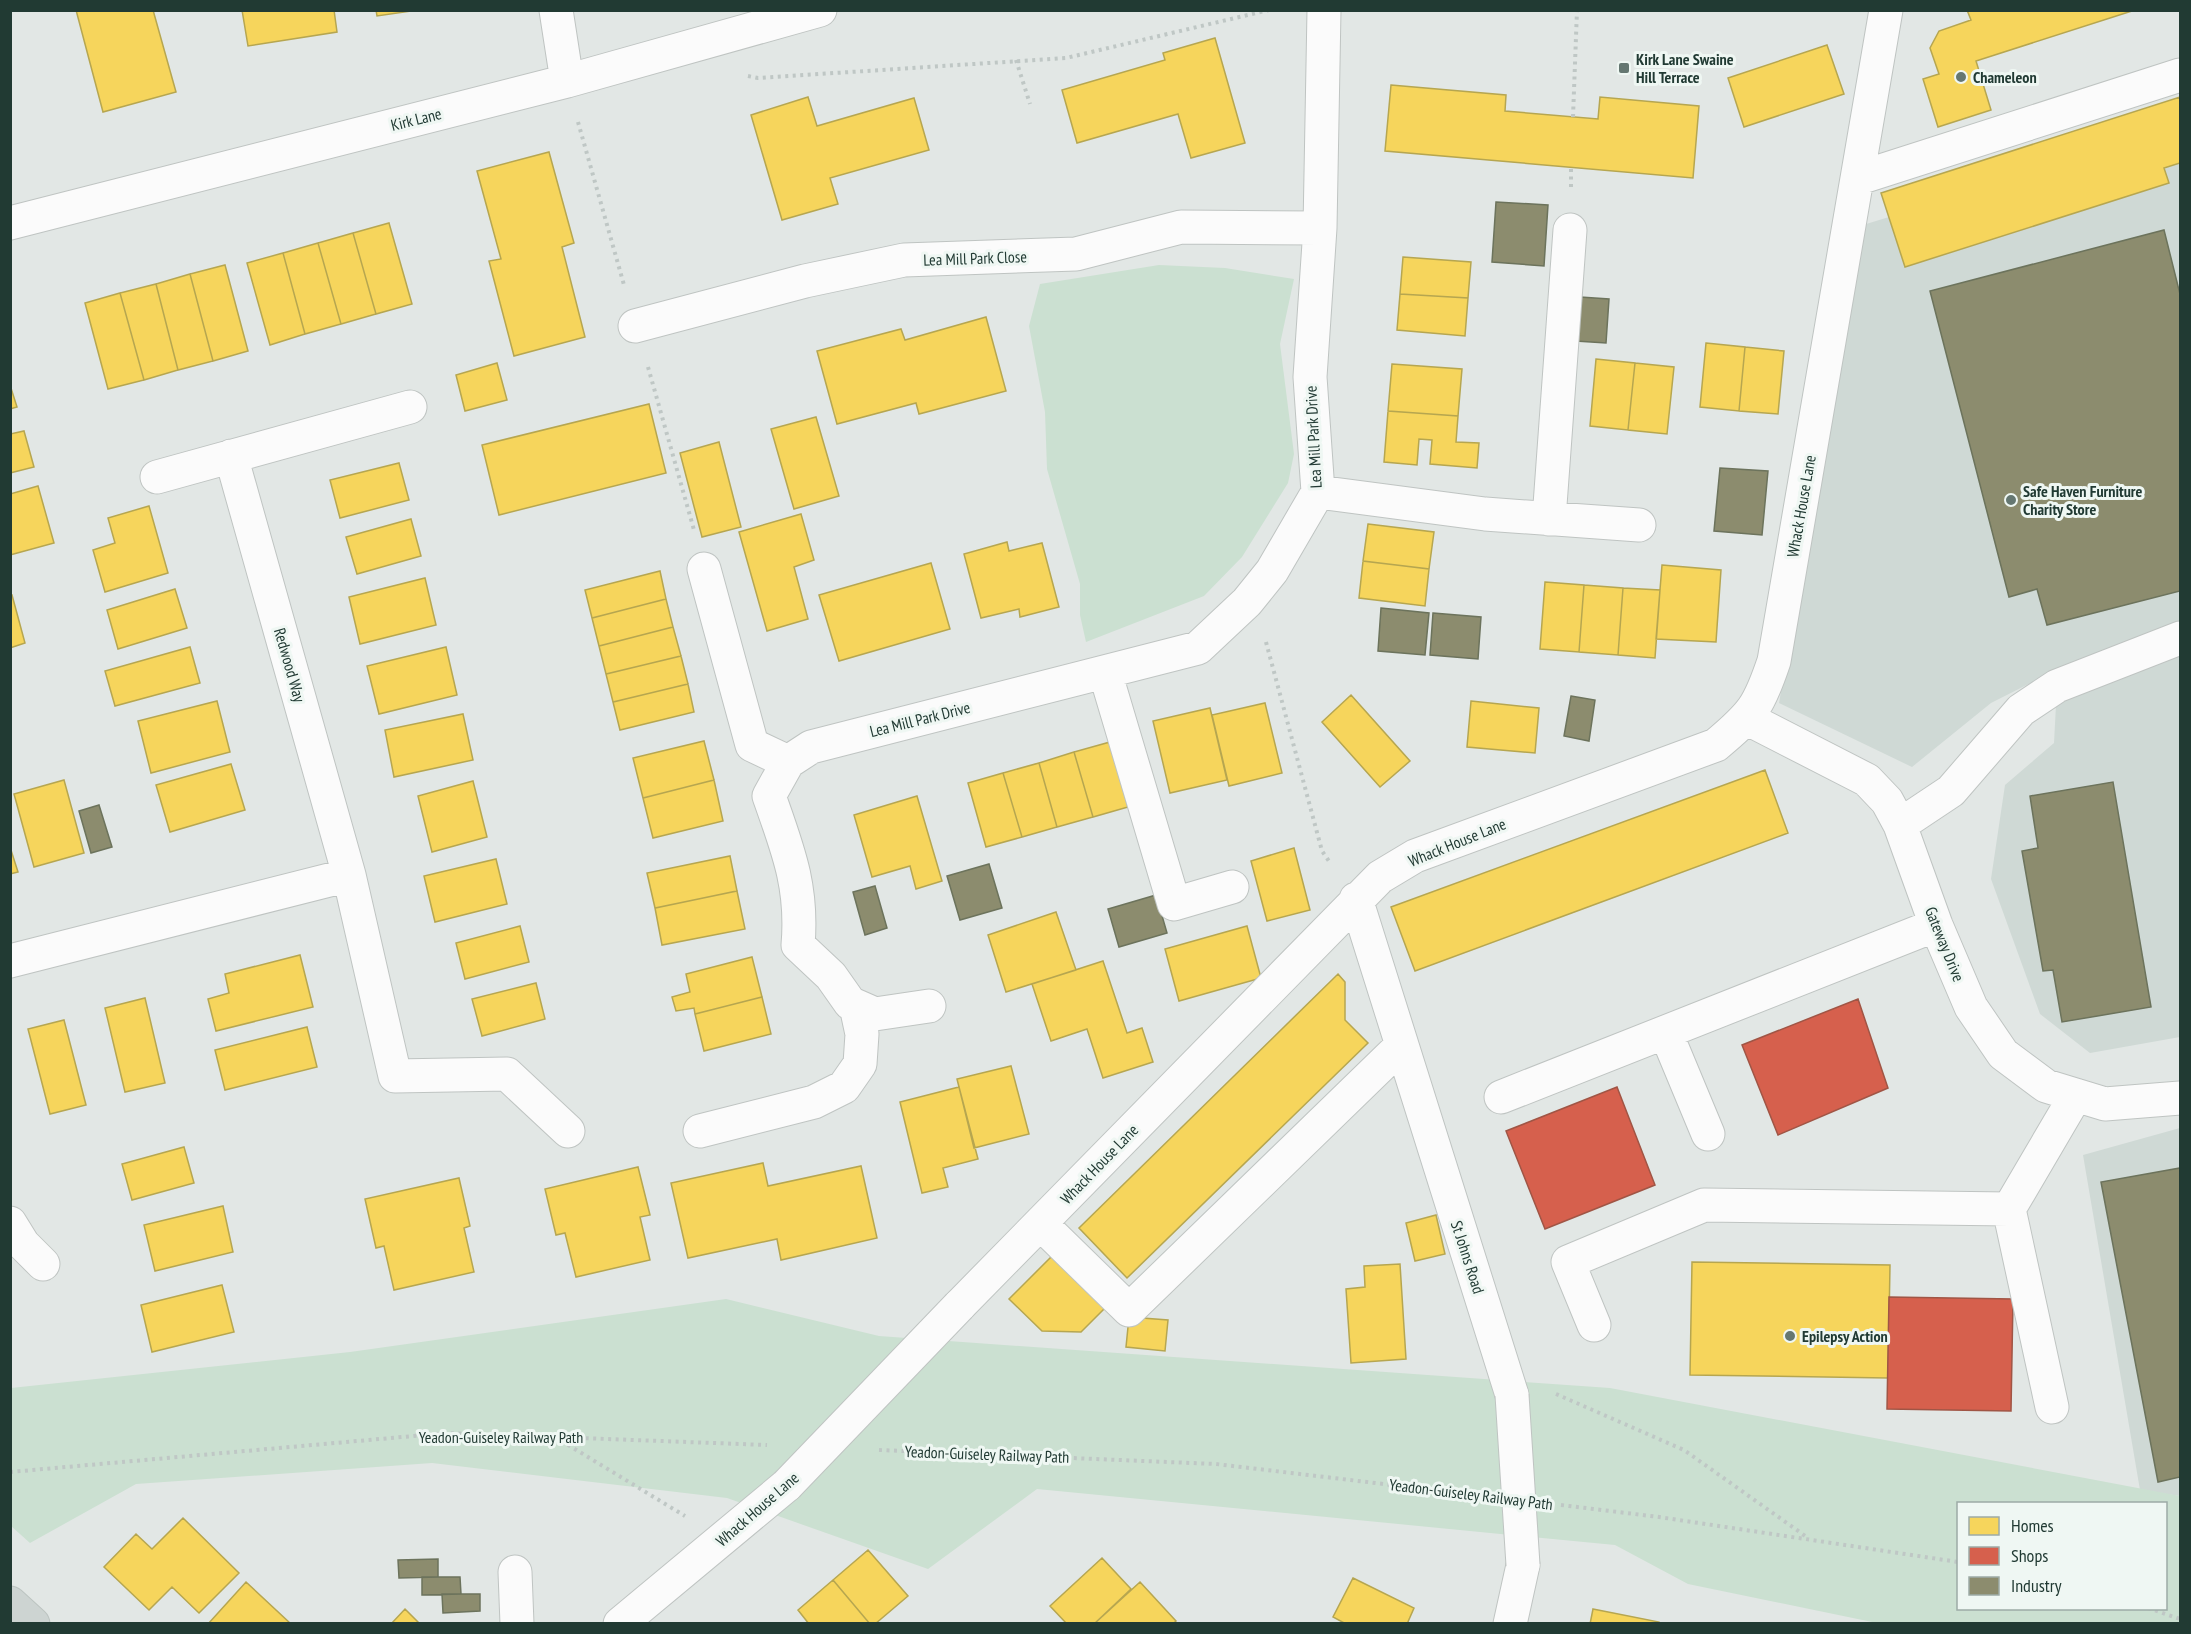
<svg xmlns="http://www.w3.org/2000/svg" width="2191" height="1634" viewBox="0 0 2191 1634" font-family="'PT Sans Narrow',sans-serif">
  <rect width="100%" height="100%" fill="#e2e7e5"/>
  <!-- built -->
  <path fill="#cfd9d5" d="M 2180,163 L 2180,1037 L 2090,1053 L 2040,1014 L 1991,879 L 2005,785 L 2054,743 L 2057,686 L 2050,673 L 1991,703 L 1912,767 L 1779,703 L 1863,225 L 1889,217 L 1905,267 L 2169,182 L 2164,168 Z
    M 2180,1128 L 2180,1496 L 2140,1490 L 2083,1155 Z"/>
  <!-- green -->
  <path fill="#cbe0d1" fill-rule="evenodd" d="M 1159,265 L 1225,268 L 1294,279 L 1280,344 L 1294,454 L 1288,483 L 1242,557 L 1204,596 L 1086,642 L 1080,615 L 1080,584 L 1047,469 L 1045,412 L 1029,326 L 1040,284 Z
    M 726,1299 L 879,1336 L 1610,1388 L 2180,1496 L 2180,1623 L 1877,1623 L 1688,1584 L 1615,1545 L 1037,1489 L 928,1569 L 727,1498 L 432,1463 L 136,1484 L 30,1543 L 11,1526 L 11,1388 L 350,1352 ZM 1958,1504 L 2166,1504 L 2166,1608 L 1958,1608 Z"/>
  <!-- homes -->
  <path fill="#f6d55c" stroke="#b6a650" stroke-width="1.5" d="M 76,10 L 153,10 L 176,92 L 103,112 Z
    M 242,10 L 334,10 L 337,32 L 248,46 Z
    M 376,10 L 418,10 L 377,16 Z
    M 1967,10 L 2135,10 L 1976,61 L 1991,110 L 1938,127 L 1923,79 L 1939,74 L 1930,48 L 1939,31 L 1971,20 Z
    M 1215,38 L 1245,143 L 1191,158 L 1178,114 L 1077,143 L 1062,90 L 1165,60 L 1163,53 Z
    M 1827,45 L 1844,94 L 1744,127 L 1728,78 Z
    M 1391,85 L 1506,95 L 1505,111 L 1598,119 L 1600,97 L 1699,106 L 1693,178 L 1385,151 Z
    M 808,97 L 817,126 L 914,98 L 929,150 L 830,178 L 838,204 L 782,220 L 751,115 Z
    M 2180,97 L 2180,163 L 2164,168 L 2169,183 L 1905,267 L 1881,193 Z
    M 549,152 L 574,243 L 562,247 L 585,337 L 514,356 L 489,261 L 501,259 L 477,171 Z
    M 389,223 L 412,304 L 376,314 L 353,233 Z
    M 353,233 L 376,314 L 341,324 L 318,243 Z
    M 318,243 L 341,324 L 305,334 L 283,253 Z
    M 283,253 L 305,334 L 270,345 L 247,263 Z
    M 1403,257 L 1471,262 L 1468,298 L 1400,294 Z
    M 225,265 L 248,351 L 213,361 L 190,274 Z
    M 190,274 L 213,361 L 178,370 L 156,284 Z
    M 156,284 L 178,370 L 144,380 L 120,293 Z
    M 120,293 L 144,380 L 108,389 L 85,303 Z
    M 1400,294 L 1468,298 L 1465,336 L 1397,330 Z
    M 986,317 L 1006,391 L 919,414 L 916,403 L 837,424 L 817,351 L 901,329 L 905,340 Z
    M 1706,343 L 1745,347 L 1739,411 L 1700,407 Z
    M 1745,347 L 1784,351 L 1778,414 L 1739,411 Z
    M 1596,359 L 1635,363 L 1628,430 L 1590,426 Z
    M 497,363 L 507,400 L 465,411 L 456,375 Z
    M 1635,363 L 1674,367 L 1667,434 L 1628,430 Z
    M 1392,364 L 1462,369 L 1458,416 L 1388,411 Z
    M 10,385 L 17,407 L 10,409 Z
    M 649,404 L 666,473 L 499,515 L 482,445 Z
    M 1388,411 L 1458,416 L 1456,442 L 1479,443 L 1477,468 L 1430,464 L 1432,440 L 1419,439 L 1417,465 L 1384,462 Z
    M 816,417 L 839,496 L 794,509 L 771,429 Z
    M 24,431 L 34,467 L 10,473 L 10,434 Z
    M 719,442 L 741,527 L 702,537 L 680,453 Z
    M 399,463 L 409,500 L 340,518 L 330,480 Z
    M 38,486 L 54,543 L 10,555 L 10,494 Z
    M 149,506 L 168,573 L 105,592 L 93,550 L 115,543 L 108,518 Z
    M 801,514 L 814,560 L 794,567 L 808,619 L 767,631 L 739,532 Z
    M 411,519 L 421,556 L 357,574 L 346,537 Z
    M 1368,524 L 1434,532 L 1429,569 L 1363,561 Z
    M 1007,542 L 1009,551 L 1042,543 L 1059,607 L 1020,617 L 1019,609 L 981,618 L 964,554 Z
    M 1363,561 L 1429,569 L 1425,606 L 1359,598 Z
    M 931,563 L 950,629 L 839,661 L 819,595 Z
    M 1662,565 L 1721,570 L 1716,642 L 1656,639 Z
    M 660,571 L 666,599 L 592,618 L 585,590 Z
    M 425,578 L 436,625 L 360,644 L 349,597 Z
    M 1545,582 L 1584,585 L 1579,652 L 1540,649 Z
    M 1584,585 L 1623,588 L 1618,655 L 1579,652 Z
    M 1623,588 L 1660,590 L 1655,658 L 1618,655 Z
    M 175,589 L 187,628 L 118,649 L 107,610 Z
    M 12,595 L 25,643 L 10,648 L 10,596 Z
    M 666,599 L 673,627 L 599,646 L 592,618 Z
    M 673,627 L 681,656 L 606,674 L 599,646 Z
    M 190,647 L 200,683 L 115,706 L 105,671 Z
    M 446,647 L 457,695 L 379,714 L 367,666 Z
    M 681,656 L 688,684 L 613,702 L 606,674 Z
    M 688,684 L 694,712 L 620,730 L 613,702 Z
    M 1351,695 L 1410,761 L 1380,787 L 1322,722 Z
    M 217,701 L 230,752 L 151,773 L 138,721 Z
    M 1471,701 L 1539,708 L 1535,753 L 1467,747 Z
    M 1265,703 L 1282,773 L 1229,786 L 1212,715 Z
    M 1210,708 L 1227,780 L 1170,793 L 1153,721 Z
    M 463,714 L 473,760 L 394,777 L 385,730 Z
    M 704,741 L 714,780 L 643,798 L 633,758 Z
    M 1110,742 L 1128,807 L 1093,817 L 1074,752 Z
    M 1074,752 L 1093,817 L 1057,827 L 1039,763 Z
    M 1039,763 L 1057,827 L 1022,837 L 1003,773 Z
    M 231,764 L 245,810 L 170,832 L 156,785 Z
    M 1765,770 L 1788,833 L 1415,971 L 1391,907 Z
    M 1003,773 L 1022,837 L 986,847 L 968,783 Z
    M 64,780 L 84,853 L 34,867 L 14,794 Z
    M 714,780 L 723,821 L 653,838 L 643,798 Z
    M 473,781 L 487,837 L 432,852 L 418,796 Z
    M 917,796 L 942,881 L 916,889 L 910,866 L 872,877 L 854,815 Z
    M 10,847 L 18,872 L 10,874 Z
    M 1294,848 L 1310,910 L 1267,921 L 1251,861 Z
    M 730,856 L 737,891 L 655,908 L 647,873 Z
    M 496,859 L 507,904 L 435,922 L 424,876 Z
    M 737,891 L 745,929 L 662,945 L 655,908 Z
    M 1056,912 L 1076,970 L 1006,992 L 988,935 Z
    M 520,926 L 529,962 L 465,979 L 456,943 Z
    M 1247,926 L 1261,978 L 1179,1001 L 1165,949 Z
    M 300,955 L 313,1007 L 216,1031 L 208,999 L 229,993 L 225,974 Z
    M 752,957 L 762,997 L 695,1014 L 694,1008 L 676,1011 L 672,997 L 690,992 L 686,974 Z
    M 1103,961 L 1127,1033 L 1142,1028 L 1153,1062 L 1103,1078 L 1087,1029 L 1051,1041 L 1032,984 Z
    M 1338,974 L 1345,982 L 1345,1020 L 1368,1043 L 1127,1278 L 1079,1228 Z
    M 536,983 L 545,1019 L 482,1036 L 472,999 Z
    M 762,997 L 771,1034 L 704,1051 L 695,1014 Z
    M 145,998 L 165,1083 L 125,1092 L 105,1008 Z
    M 64,1020 L 86,1105 L 50,1114 L 28,1029 Z
    M 307,1027 L 317,1067 L 225,1090 L 215,1050 Z
    M 1011,1066 L 1029,1134 L 974,1148 L 957,1079 Z
    M 959,1087 L 978,1159 L 943,1168 L 948,1187 L 922,1193 L 900,1102 Z
    M 184,1147 L 194,1183 L 132,1200 L 122,1164 Z
    M 763,1163 L 768,1186 L 861,1166 L 877,1238 L 781,1260 L 777,1239 L 688,1258 L 671,1183 Z
    M 638,1167 L 650,1215 L 640,1217 L 650,1260 L 576,1277 L 565,1233 L 556,1235 L 545,1189 Z
    M 459,1178 L 470,1226 L 464,1228 L 474,1272 L 394,1290 L 384,1246 L 376,1248 L 365,1199 Z
    M 223,1206 L 233,1252 L 155,1271 L 144,1225 Z
    M 1436,1215 L 1445,1254 L 1415,1261 L 1406,1223 Z
    M 1055,1253 L 1108,1305 L 1081,1332 L 1042,1331 L 1009,1299 Z
    M 1692,1262 L 1890,1265 L 1888,1378 L 1690,1375 Z
    M 1400,1264 L 1406,1359 L 1351,1363 L 1346,1289 L 1365,1287 L 1364,1266 Z
    M 222,1285 L 234,1332 L 152,1352 L 141,1305 Z
    M 1129,1317 L 1168,1320 L 1165,1351 L 1126,1347 Z
    M 183,1518 L 239,1573 L 199,1613 L 172,1587 L 149,1610 L 104,1567 L 136,1534 L 152,1549 Z
    M 868,1550 L 908,1596 L 875,1624 L 870,1624 L 833,1580 Z
    M 1102,1558 L 1131,1589 L 1094,1624 L 1067,1624 L 1050,1606 Z
    M 1353,1578 L 1414,1608 L 1407,1624 L 1346,1624 L 1333,1617 Z
    M 833,1580 L 870,1624 L 809,1624 L 798,1610 Z
    M 246,1582 L 291,1624 L 208,1624 Z
    M 1140,1582 L 1176,1621 L 1173,1624 L 1094,1624 Z
    M 405,1609 L 420,1624 L 391,1624 Z
    M 1593,1609 L 1659,1622 L 1659,1624 L 1590,1624 Z"/>
  <!-- shops -->
  <path fill="#d6604d" stroke="#a05545" stroke-width="1.5" d="M 1858,999 L 1888,1088 L 1778,1135 L 1742,1045 Z
    M 1617,1087 L 1655,1185 L 1545,1229 L 1506,1131 Z
    M 1889,1297 L 2013,1299 L 2011,1411 L 1887,1409 Z"/>
  <!-- industry -->
  <path fill="#8c8c6e" stroke="#6c735c" stroke-width="1.5" d="M 1496,202 L 1548,205 L 1544,266 L 1492,262 Z
    M 2164,230 L 2180,294 L 2180,591 L 2047,625 L 2037,589 L 2009,597 L 1930,291 Z
    M 1580,297 L 1609,299 L 1606,343 L 1576,341 Z
    M 1720,468 L 1768,471 L 1762,535 L 1714,531 Z
    M 1381,608 L 1429,613 L 1425,655 L 1378,651 Z
    M 1433,613 L 1481,617 L 1478,659 L 1430,655 Z
    M 1571,696 L 1595,700 L 1589,741 L 1564,736 Z
    M 2113,782 L 2151,1007 L 2062,1022 L 2053,970 L 2043,971 L 2022,851 L 2038,848 L 2030,796 Z
    M 99,805 L 112,847 L 91,853 L 79,811 Z
    M 989,864 L 1002,908 L 960,920 L 947,876 Z
    M 875,886 L 887,928 L 865,935 L 853,892 Z
    M 1156,895 L 1167,933 L 1119,947 L 1108,909 Z
    M 2180,1168 L 2180,1477 L 2158,1482 L 2101,1182 Z
    M 438,1559 L 438,1577 L 399,1578 L 398,1560 Z
    M 422,1577 L 460,1577 L 461,1594 L 422,1595 Z
    M 442,1594 L 480,1594 L 480,1611 L 443,1613 Z"/>
  <g fill="none" stroke-linecap="round" stroke-linejoin="round">
    <!-- minor casing -->
    <g stroke="#bfc4c2" stroke-width="35">
      <path id="minor" d="M 556,10 L 567,81
        M 1859,178 L 2180,75
        M 10,223 L 567,81 L 820,10
        M 635,326 L 805,281 L 904,260 L 1076,254 L 1181,227 L 1320,228
        M 231,456 L 349,875 L 395,1076 L 507,1074 L 568,1131
        M 157,477 L 410,407
        M 1318,492 L 1485,514 L 1639,525
        M 1549,519 L 1570,230
        M 704,569 L 752,745 L 788,762
        M 1105,672 L 1174,904 L 1232,887
        M 1748,719 L 1867,780 L 1887,801 L 1900,825 L 1936,925 L 1971,1007 L 2003,1054 L 2046,1086 L 2105,1104 L 2180,1098
        M 1900,825 L 1951,791 L 2021,710 L 2057,686 L 2180,638
        M 1356,899 L 1512,1395
        M 10,961 L 349,875
        M 929,1006 L 875,1014 L 850,1003 L 831,976 L 798,945 C 803,887 788,850 769,796 L 788,762 L 811,747 L 1198,648 L 1247,602 L 1272,571 L 1318,492 L 1310,377 L 1320,228 L 1324,10
        M 1666,1033 L 1708,1134
        M 1501,1097 L 1936,925
        M 700,1131 L 814,1102 L 844,1087 L 860,1064 L 862,1034 L 856,1006
        M 2009,1209 L 2076,1095
        M 10,1223 L 23,1244 L 43,1264
        M 1041,1224 L 1129,1310 L 1401,1046
        M 959,1306 L 1380,877 L 1415,856 L 1716,745 C 1753,714 1759,706 1774,661 L 1886,10
        M 1594,1325 L 1568,1262 L 1704,1205 L 2009,1209 L 2052,1407
        M 515,1572 L 517,1624
        M 620,1624 L 787,1485
        M 1510,1624 L 1523,1565"/>
    </g>
    <!-- major casing -->
    <g stroke="#bcc4c1" stroke-width="35">
      <path id="major" d="M 10,1603 L 33,1624"/>
    </g>
    <!-- path -->
    <path stroke="#bfc7c5" stroke-width="4" stroke-dasharray="3 4.5" stroke-linecap="butt" d="M 1016,60 L 1030,104
      M 748,76 L 758,78 L 1066,58 L 1269,10
      M 1573,117 L 1577,10
      M 578,122 L 624,285
      M 1571,187 L 1571,167
      M 648,367 L 694,530
      M 1266,642 L 1322,851 L 1331,864
      M 1556,1394 L 1684,1450 L 1808,1538
      M 555,1437 L 685,1516
      M 879,1450 L 1216,1464 L 1476,1495
      M 10,1472 L 447,1433 L 767,1445
      M 1561,1505 L 1659,1517 L 1958,1562
      M 2148,1608 L 2180,1619"/>
    <!-- minor -->
    <use href="#minor" stroke="#fbfbfb" stroke-width="33"/>
    <!-- major -->
    <use href="#major" stroke="#cdd4d2" stroke-width="33"/>
    <!-- minor-bridge casing -->
    <g stroke="#bfc4c2" stroke-width="35" stroke-linecap="butt">
      <path id="minor-bridge" d="M 1512,1395 L 1523,1565
        M 787,1485 L 959,1306"/>
    </g>
    <!-- minor-bridge -->
    <use href="#minor-bridge" stroke="#fbfbfb" stroke-width="33"/>
  </g>
  <!-- markers -->
  <g fill="#657771" stroke="#eff7f3" stroke-width="2">
    <rect x="1618" y="62" width="12" height="12" rx="3"/>
    <circle cx="1961" cy="77" r="6"/>
    <circle cx="2011" cy="500" r="6"/>
    <circle cx="1790" cy="1336" r="6"/>
  </g>
  <g text-anchor="middle" dominant-baseline="central" stroke-width="6" stroke-linejoin="round" paint-order="stroke">
    <!-- poi labels -->
    <g font-size="16" font-weight="bold" fill="#213a33" stroke="#eff7f3" text-anchor="start">
      <text x="1636" y="59">Kirk Lane Swaine<tspan x="1636" dy="18">Hill Terrace</tspan></text>
      <text x="1973" y="77">Chameleon</text>
      <text x="2023" y="491">Safe Haven Furniture<tspan x="2023" dy="18">Charity Store</tspan></text>
      <text x="1802" y="1336">Epilepsy Action</text>
    </g>
    <!-- street labels -->
    <g font-size="16" fill="#213a33" stroke="#eff7f3">
      <text transform="translate(416 119) rotate(-14)">Kirk Lane</text>
      <text transform="translate(975 258) rotate(-2)">Lea Mill Park Close</text>
      <text transform="translate(1313 437) rotate(-93)">Lea Mill Park Drive</text>
      <text transform="translate(1801 506) rotate(-80)">Whack House Lane</text>
      <text transform="translate(290 665) rotate(74)">Redwood Way</text>
      <text transform="translate(920 719) rotate(-14)">Lea Mill Park Drive</text>
      <text transform="translate(1457 842) rotate(-22)">Whack House Lane</text>
      <text transform="translate(1945 944) rotate(68)">Gateway Drive</text>
      <text transform="translate(1099 1164) rotate(-46)">Whack House Lane</text>
      <text transform="translate(1468 1257) rotate(72)">St Johns Road</text>
      <text x="501" y="1437">Yeadon-Guiseley Railway Path</text>
      <text transform="translate(987 1454) rotate(2)">Yeadon-Guiseley Railway Path</text>
      <text transform="translate(1471 1494) rotate(7)">Yeadon-Guiseley Railway Path</text>
      <text transform="translate(757 1509) rotate(-41)">Whack House Lane</text>
    </g>
  </g>
  <!-- border -->
  <rect width="2191" height="1634" fill="none" stroke="#213a33" stroke-width="24"/>
  <!-- legend -->
  <rect x="1957" y="1502" width="210" height="108" fill="#eff7f3" stroke="#9daba6" stroke-width="1.5"/>
  <rect x="1969" y="1517" width="30" height="18" fill="#f6d55c" stroke="#9daba6" stroke-width="1.5"/>
  <text x="2011" y="1532" font-size="18" fill="#213a33">Homes</text>
  <rect x="1969" y="1547" width="30" height="18" fill="#d6604d" stroke="#9daba6" stroke-width="1.5"/>
  <text x="2011" y="1562" font-size="18" fill="#213a33">Shops</text>
  <rect x="1969" y="1577" width="30" height="18" fill="#8c8c6e" stroke="#9daba6" stroke-width="1.5"/>
  <text x="2011" y="1592" font-size="18" fill="#213a33">Industry</text>
</svg>
